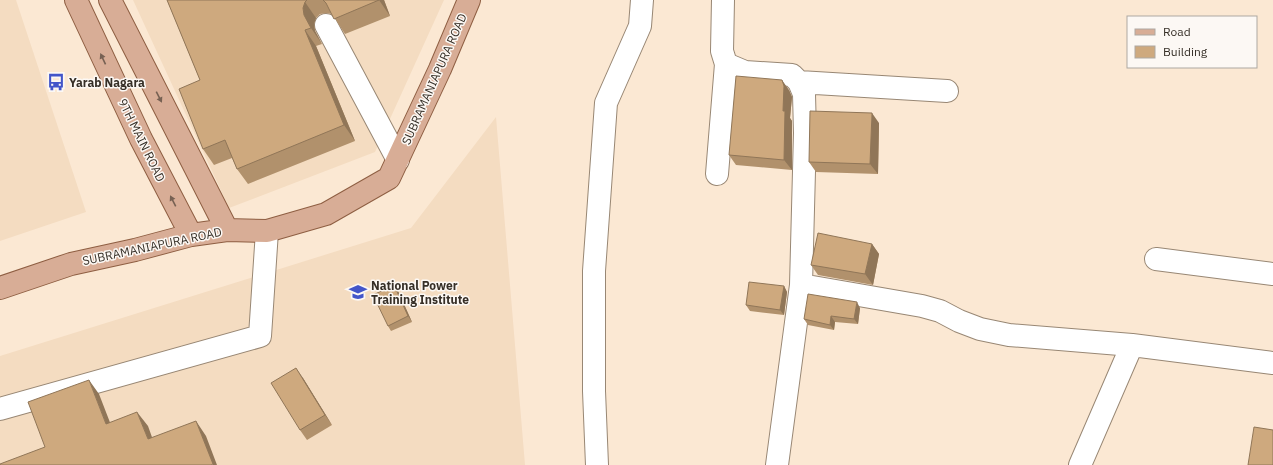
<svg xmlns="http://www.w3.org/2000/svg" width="1273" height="465" viewBox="0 0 1273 465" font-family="'IBM Plex Sans',sans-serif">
  <rect width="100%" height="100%" fill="#fbe8d3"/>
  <!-- built -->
  <path fill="#f4dcc1" d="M 0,0 L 16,0 L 86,212 L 0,241 Z
    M 133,0 L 444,0 L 375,152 L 229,208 Z
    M 496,117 L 525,465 L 0,465 L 0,356 L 411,228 Z"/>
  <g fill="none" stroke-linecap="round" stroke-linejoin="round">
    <!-- minor casing -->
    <g stroke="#988774" stroke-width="24">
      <path id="minor" d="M 723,0 L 722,51 L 726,64 L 745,72 L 792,75 L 799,82 L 804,94 L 805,133 L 801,285 L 777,465
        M 326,25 L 398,160
        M 799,82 L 947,91
        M 717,174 L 726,64
        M 1156,259 L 1273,274
        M 801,285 L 922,306 L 940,311 L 959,321 L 980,329 L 1009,335 L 1132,345 L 1273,363
        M 0,409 L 260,336 L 267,231
        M 597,465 L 594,391 L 594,271 L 606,103 L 640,26 L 642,0
        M 1080,465 L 1132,345"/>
    </g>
    <!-- major casing -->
    <g stroke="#8e5e42" stroke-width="24">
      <path id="major" d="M 76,0 L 141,139 L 191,235
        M 110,0 L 227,230
        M 0,288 L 71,264 L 135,250 L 191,235 L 227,230 L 267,231 L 326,214 L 389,178 L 440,69 L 469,0"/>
    </g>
    <!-- minor -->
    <use href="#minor" stroke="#fff" stroke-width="22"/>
    <!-- major -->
    <use href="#major" stroke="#d8ad96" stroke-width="22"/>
  </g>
  <!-- wall -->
  <path fill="#b1916c" d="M 167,0 L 384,0 L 390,16 L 345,34 L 332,14 L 327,13 L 320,14 L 316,18 L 314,24 L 315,31 L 322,44 L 316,46 L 355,141 L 248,184 L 237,169 L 232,158 L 214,165 L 203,149 L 200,80 Z
    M 789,90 L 792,97 L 790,118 L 792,121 L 792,170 L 736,165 L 729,155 Z
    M 879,123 L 878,174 L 816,172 L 809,162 Z
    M 872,244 L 879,254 L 873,285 L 818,275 L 811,265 Z
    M 394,285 L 398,291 L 412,322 L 391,331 L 388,326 Z
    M 784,286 L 787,292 L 784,315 L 750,311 L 746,305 Z
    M 860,308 L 858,324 L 835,322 L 834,330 L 808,325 L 804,319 Z
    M 303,378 L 332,425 L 307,440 L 300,430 Z"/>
  <!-- shaded-wall -->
  <path fill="#907658" d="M 379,0 L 384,0 L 390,16 Z
    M 305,2 L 316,18 L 314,24 L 315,31 L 322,44 L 311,28 L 304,15 L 303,8 Z
    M 305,30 L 316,46 L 355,141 L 344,125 Z
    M 782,80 L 789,90 L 792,97 L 790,118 L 792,121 L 792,170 L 784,160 Z
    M 872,113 L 879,123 L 878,174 L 870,164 Z
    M 872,244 L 879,254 L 873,285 L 865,274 Z
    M 394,285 L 398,291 L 412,322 L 408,316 Z
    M 784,286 L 787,292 L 784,315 L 780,310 Z
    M 857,302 L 860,308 L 858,324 L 854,319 Z
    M 831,316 L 835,322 L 834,330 L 830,325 Z
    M 296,368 L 303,378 L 332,425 L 325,415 Z
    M 89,380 L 99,394 L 116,438 L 106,424 Z
    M 137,412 L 148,426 L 158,454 L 148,439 Z
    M 196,421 L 206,436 L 217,465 L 213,465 Z"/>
  <!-- building -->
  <path fill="#cea97e" stroke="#907658" d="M 167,0 L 307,0 L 305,2 L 303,8 L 304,15 L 311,28 L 305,30 L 344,125 L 237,169 L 225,140 L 203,149 L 179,89 L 200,80 Z
    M 323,0 L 379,0 L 334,19 L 326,3 Z
    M 736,76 L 782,80 L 784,86 L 783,111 L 785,111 L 784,160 L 729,155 Z
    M 810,111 L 872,113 L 870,164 L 809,162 Z
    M 818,233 L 872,244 L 865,274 L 811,265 Z
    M 749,282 L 784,286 L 780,310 L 746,305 Z
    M 394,285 L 408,316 L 388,326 L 373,295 Z
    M 808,294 L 857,302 L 854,319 L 831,316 L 830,325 L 804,319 Z
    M 296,368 L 325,415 L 300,430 L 271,383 Z
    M 89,380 L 106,424 L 137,412 L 148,439 L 196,421 L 213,464 L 211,465 L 0,465 L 0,464 L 45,447 L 28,402 Z
    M 1254,427 L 1273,430 L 1273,465 L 1248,465 Z"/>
  <!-- one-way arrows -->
  <defs><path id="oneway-solid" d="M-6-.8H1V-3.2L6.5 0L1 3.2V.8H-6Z"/></defs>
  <g fill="#776153">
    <use href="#oneway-solid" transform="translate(103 59) rotate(-115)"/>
    <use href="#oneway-solid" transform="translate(159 97) rotate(63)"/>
    <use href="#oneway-solid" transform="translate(173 201) rotate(-117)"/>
  </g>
  <!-- icons -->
  <defs>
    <g id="bus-bare" transform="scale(1.38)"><path d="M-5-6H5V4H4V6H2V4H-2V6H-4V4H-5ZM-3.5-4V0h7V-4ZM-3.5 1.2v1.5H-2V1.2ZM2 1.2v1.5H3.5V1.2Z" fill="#4355c9" stroke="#fcf8f4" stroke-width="2.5" paint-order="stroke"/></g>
    <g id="university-bare" transform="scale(1.38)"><path d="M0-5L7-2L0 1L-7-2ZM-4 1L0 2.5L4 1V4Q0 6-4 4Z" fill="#4355c9" stroke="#fcf8f4" stroke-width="2.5" paint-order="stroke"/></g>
  </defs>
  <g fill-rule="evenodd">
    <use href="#bus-bare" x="56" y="82"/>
    <use href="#university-bare" x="358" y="292"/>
  </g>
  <g text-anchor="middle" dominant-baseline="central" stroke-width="3" stroke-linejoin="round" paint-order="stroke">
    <!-- street labels -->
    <g font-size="12" fill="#362f27" stroke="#fcf8f4">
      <text transform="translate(434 79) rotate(-66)">SUBRAMANIAPURA ROAD</text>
      <text transform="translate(142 140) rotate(64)">9TH MAIN ROAD</text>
      <text transform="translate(152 246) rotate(-12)">SUBRAMANIAPURA ROAD</text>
    </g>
    <!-- poi labels -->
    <g font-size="12" font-weight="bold" fill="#362f27" stroke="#fcf8f4" text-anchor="start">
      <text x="69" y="82">Yarab Nagara</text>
      <text x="371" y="285">National Power<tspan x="371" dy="14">Training Institute</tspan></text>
    </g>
  </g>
  <!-- legend -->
  <rect x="1127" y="16" width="130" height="52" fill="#fcf8f4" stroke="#ada8a2"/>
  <rect x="1135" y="29" width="20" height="6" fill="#d8ad96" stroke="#ada8a2"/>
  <text x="1163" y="36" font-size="12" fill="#362f27">Road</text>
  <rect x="1135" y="46" width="20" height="12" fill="#cea97e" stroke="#ada8a2"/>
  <text x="1163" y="56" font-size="12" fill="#362f27">Building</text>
</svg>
